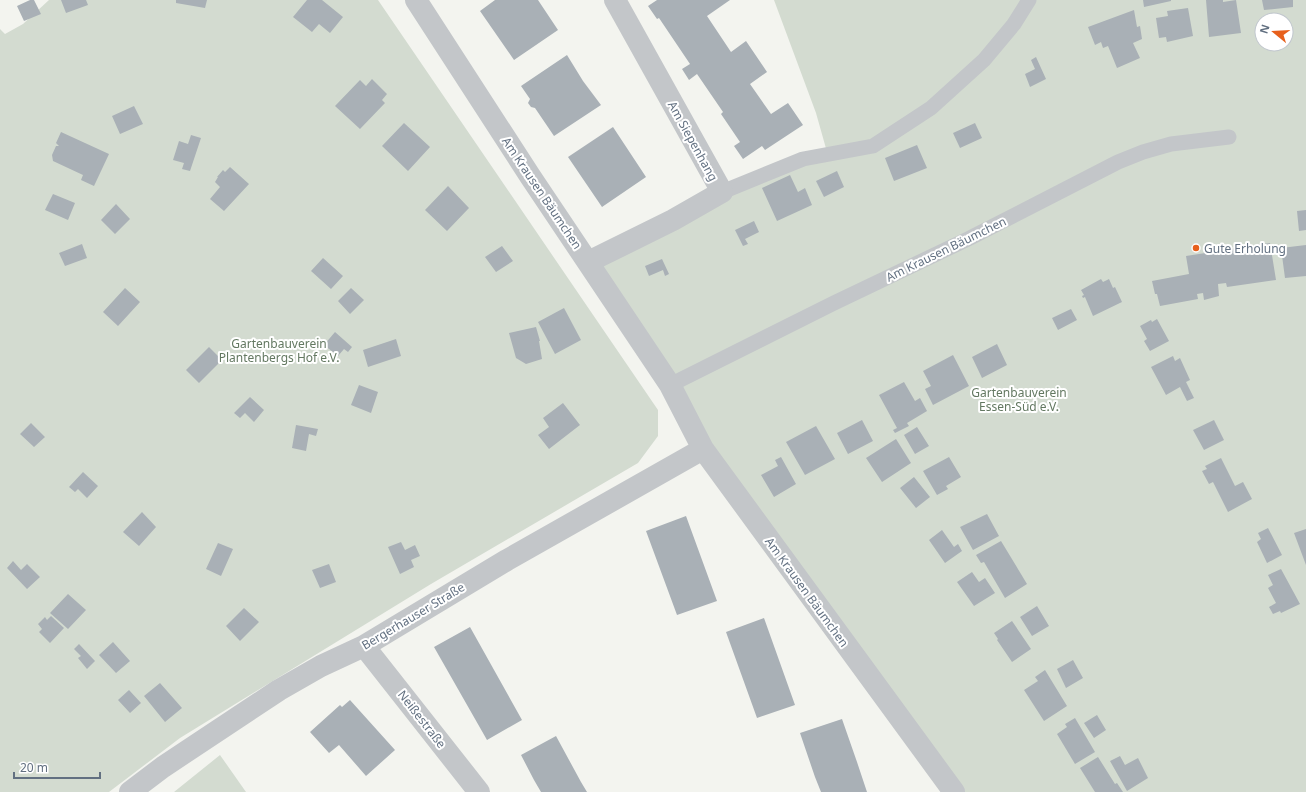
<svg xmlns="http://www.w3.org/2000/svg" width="1306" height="792" viewBox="0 0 1306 792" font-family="'Noto Sans',sans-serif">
  <rect width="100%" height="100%" fill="#f3f4ef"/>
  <!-- green -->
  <path fill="#d3dbd0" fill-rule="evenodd" d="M 49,0 L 378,0 L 658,410 L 658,436 L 638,463 L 431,584 L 180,738 L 109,792 L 0,792 L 0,29 L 5,34 L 23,24 Z
    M 774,0 L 1306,0 L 1306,792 L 956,792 L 704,451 L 595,263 L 775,173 L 874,141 L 827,152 L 816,113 ZM 1262,20 L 1286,20 L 1286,44 L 1262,44 Z
    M 220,755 L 246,792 L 174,792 Z"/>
  <!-- building -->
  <path fill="#a9b0b6" d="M 30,0 L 34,0 L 41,14 L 24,21 L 17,6 Z
    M 61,0 L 86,0 L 88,5 L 66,13 Z
    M 176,0 L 207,0 L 205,8 L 176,3 Z
    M 307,0 L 322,0 L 343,17 L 330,33 L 319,24 L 312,32 L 293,17 Z
    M 495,0 L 538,0 L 558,30 L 514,60 L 480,11 Z
    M 657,0 L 730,0 L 707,16 L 731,52 L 746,41 L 767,72 L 750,84 L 771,114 L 788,103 L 803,125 L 765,150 L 762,146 L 743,159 L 734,146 L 740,142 L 721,114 L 723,112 L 697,74 L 689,80 L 682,69 L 690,64 L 659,18 L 657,19 L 648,6 Z
    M 1143,0 L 1171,0 L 1171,1 L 1144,7 Z
    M 1206,0 L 1223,0 L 1223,2 L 1236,0 L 1241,33 L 1209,37 Z
    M 1262,0 L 1293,0 L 1293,7 L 1264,10 Z
    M 1188,8 L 1193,36 L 1167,42 L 1166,37 L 1159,38 L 1156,18 L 1168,16 L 1167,11 Z
    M 1134,10 L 1137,27 L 1140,26 L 1142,39 L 1133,43 L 1140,58 L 1117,68 L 1108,46 L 1103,48 L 1101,42 L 1095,45 L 1088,27 Z
    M 567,55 L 583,81 L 601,105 L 554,136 L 535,108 L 531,107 L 528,103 L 530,99 L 521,86 Z
    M 1036,57 L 1046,79 L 1030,87 L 1025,74 L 1035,69 L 1031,60 Z
    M 372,79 L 387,94 L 382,100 L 385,103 L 360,129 L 335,106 L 360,80 L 366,86 Z
    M 134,106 L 143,124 L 120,134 L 112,116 Z
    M 404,123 L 430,147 L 408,171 L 382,146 Z
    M 975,123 L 982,138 L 960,148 L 953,133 Z
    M 613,127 L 646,177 L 602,207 L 568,157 Z
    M 61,132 L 109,154 L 94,186 L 81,180 L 83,175 L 53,161 L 52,155 L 56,146 L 59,146 L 56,143 Z
    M 191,135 L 201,138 L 190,171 L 182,169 L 184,163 L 173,160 L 179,141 L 188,144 Z
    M 917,145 L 927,168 L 894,181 L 885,158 Z
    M 230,167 L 249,184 L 224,211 L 210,199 L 220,187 L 215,182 L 218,177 L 217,177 L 223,170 L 225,172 Z
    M 837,171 L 844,187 L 824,197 L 816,181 Z
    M 790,175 L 798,192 L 805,188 L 812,205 L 777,221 L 762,188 Z
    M 448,186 L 469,208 L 447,231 L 425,210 Z
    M 53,194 L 75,203 L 68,220 L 45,210 Z
    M 116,204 L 130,219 L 115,234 L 101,220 Z
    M 1306,210 L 1306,230 L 1299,231 L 1297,211 Z
    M 754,221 L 759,232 L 745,239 L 748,244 L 743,246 L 735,230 Z
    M 1270,243 L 1276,280 L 1227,287 L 1226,283 L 1218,284 L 1219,296 L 1204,300 L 1203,293 L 1197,294 L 1198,299 L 1160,306 L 1157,294 L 1155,294 L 1152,281 L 1189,274 L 1186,256 Z
    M 82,244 L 87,258 L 65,266 L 59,253 Z
    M 1306,245 L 1306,276 L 1285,278 L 1281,248 Z
    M 502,246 L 513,261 L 496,272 L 485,257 Z
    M 323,258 L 343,276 L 331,289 L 311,271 Z
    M 662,259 L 669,274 L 665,276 L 663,270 L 649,276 L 645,266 Z
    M 1101,279 L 1103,282 L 1109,279 L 1113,288 L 1115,287 L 1122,302 L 1093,316 L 1085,297 L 1083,298 L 1082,296 L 1084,295 L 1081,290 Z
    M 125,288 L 140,302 L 118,326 L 103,312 Z
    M 351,288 L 364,300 L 350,314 L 338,301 Z
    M 564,308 L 581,340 L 555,354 L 538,322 Z
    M 1071,309 L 1077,320 L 1058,330 L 1052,318 Z
    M 1157,319 L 1169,341 L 1150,351 L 1144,341 L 1147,339 L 1140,326 L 1151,320 L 1152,322 Z
    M 536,327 L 540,341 L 539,341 L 542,359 L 526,364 L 516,358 L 509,333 Z
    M 335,332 L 352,347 L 348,352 L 344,349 L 338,356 L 324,345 Z
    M 396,339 L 401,356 L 368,367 L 363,350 Z
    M 997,344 L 1007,365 L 982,378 L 972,357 Z
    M 209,347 L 222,360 L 199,383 L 186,370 Z
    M 953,355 L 969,386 L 933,405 L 925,389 L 931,386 L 923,371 Z
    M 1173,356 L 1175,361 L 1180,358 L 1190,380 L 1186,382 L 1194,398 L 1187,401 L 1180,387 L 1166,395 L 1151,367 Z
    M 904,382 L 915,401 L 920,398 L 927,411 L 907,423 L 909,426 L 895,433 L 893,430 L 897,428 L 879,395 Z
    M 359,385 L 378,392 L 371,413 L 351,405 Z
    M 250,397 L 264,410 L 254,422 L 245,413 L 240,418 L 234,413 Z
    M 563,403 L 580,425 L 549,449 L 538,435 L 549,427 L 543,418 Z
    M 862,420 L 873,441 L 848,454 L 837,433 Z
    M 1214,420 L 1224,440 L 1204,450 L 1193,430 Z
    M 31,423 L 45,437 L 34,447 L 20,434 Z
    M 296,425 L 318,429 L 316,436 L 309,434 L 306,451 L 292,448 Z
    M 816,426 L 835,459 L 805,475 L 786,442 Z
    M 917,427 L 929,446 L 915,454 L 904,435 Z
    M 896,439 L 911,463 L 882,482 L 866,458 Z
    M 781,457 L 796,484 L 774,497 L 761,475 L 778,466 L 775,460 Z
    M 949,457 L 961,477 L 946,486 L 948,489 L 937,495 L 923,471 Z
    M 1221,458 L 1235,486 L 1243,482 L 1252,499 L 1228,512 L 1213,482 L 1209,484 L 1202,471 L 1207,469 L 1205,466 Z
    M 83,472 L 98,486 L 87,498 L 78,489 L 75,492 L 69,487 Z
    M 914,477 L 930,497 L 916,508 L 900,488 Z
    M 142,512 L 156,527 L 139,546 L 123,532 Z
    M 987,514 L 999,536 L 973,550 L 960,527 Z
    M 686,516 L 717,601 L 677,615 L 646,531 Z
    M 1268,528 L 1282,555 L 1267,563 L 1257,542 L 1261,539 L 1258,533 Z
    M 1306,529 L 1306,565 L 1294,533 Z
    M 942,530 L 954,547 L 958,544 L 962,551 L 945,563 L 929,540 Z
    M 1001,541 L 1027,584 L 1005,598 L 984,562 L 981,563 L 976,555 Z
    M 401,542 L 405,550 L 415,545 L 420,556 L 411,560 L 414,567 L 400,574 L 388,547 Z
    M 218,543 L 233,549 L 221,576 L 206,569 Z
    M 13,561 L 21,570 L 27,564 L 40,577 L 27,589 L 7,568 Z
    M 329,564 L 336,582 L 320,588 L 312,570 Z
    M 1281,569 L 1300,604 L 1281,613 L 1280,611 L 1273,614 L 1269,607 L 1276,603 L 1268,588 L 1273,585 L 1268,575 Z
    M 972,572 L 979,582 L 985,578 L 995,593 L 974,606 L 957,582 Z
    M 68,594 L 86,610 L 68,629 L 50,613 Z
    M 1037,606 L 1049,626 L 1032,636 L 1020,617 Z
    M 244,608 L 259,622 L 240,641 L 226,626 Z
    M 51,616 L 64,628 L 50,643 L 39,632 L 42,629 L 38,624 L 45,617 L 47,620 Z
    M 764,618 L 795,705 L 757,718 L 726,632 Z
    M 1012,621 L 1031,649 L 1012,662 L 997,640 L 998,639 L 994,633 Z
    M 470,627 L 522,720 L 487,740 L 434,647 Z
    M 113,642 L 130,661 L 116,673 L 99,655 Z
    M 79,644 L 95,661 L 87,669 L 78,658 L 81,656 L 74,649 Z
    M 1073,660 L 1083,678 L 1066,688 L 1057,669 Z
    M 1045,670 L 1067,706 L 1044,721 L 1024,690 L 1038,681 L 1035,677 Z
    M 160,683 L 182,708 L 165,722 L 144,696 Z
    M 129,690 L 141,703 L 130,713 L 118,700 Z
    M 350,700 L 395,750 L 366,776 L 339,745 L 329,753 L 310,732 L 340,705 L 342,707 Z
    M 1097,715 L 1106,730 L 1094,738 L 1084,723 Z
    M 1075,718 L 1095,752 L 1075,764 L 1057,734 L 1067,727 L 1065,724 Z
    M 842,719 L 857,762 L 867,792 L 821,792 L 815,777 L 800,733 Z
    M 556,736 L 581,782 L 587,792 L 541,792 L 534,780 L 521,755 Z
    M 1120,756 L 1125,765 L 1138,758 L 1148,778 L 1127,791 L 1110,761 Z
    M 1098,757 L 1115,784 L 1117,783 L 1123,792 L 1095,792 L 1080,768 Z"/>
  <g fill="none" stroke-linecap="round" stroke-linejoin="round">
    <!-- lane -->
    <path stroke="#c3c6c9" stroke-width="15" d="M 722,192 L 803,159 L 873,146 L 931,108 L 984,60 L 1014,24 L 1029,0
      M 670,385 L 834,303 L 970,238 L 1118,162 L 1143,152 L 1171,144 L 1229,137"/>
    <!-- street -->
    <path stroke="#c3c6c9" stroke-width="22" d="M 416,0 L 530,176 L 670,385 L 703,449 L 954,792
      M 588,262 L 673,220 L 722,192 L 615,0
      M 364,646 L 479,792
      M 130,792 L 163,767 L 279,690 L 321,666 L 364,646 L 507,560 L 703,449"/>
  </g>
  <!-- markers -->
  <circle fill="#e7601c" stroke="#fff" stroke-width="1.5" cx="1196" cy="248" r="4"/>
  <g text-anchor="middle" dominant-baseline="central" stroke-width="4" stroke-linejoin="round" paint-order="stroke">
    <!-- street labels -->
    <g font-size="12" fill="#627081" stroke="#fff">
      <text transform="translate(693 141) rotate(61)">Am Siepenhang</text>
      <text transform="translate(542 193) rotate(56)">Am Krausen Bäumchen</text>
      <text transform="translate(946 249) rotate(-26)">Am Krausen Bäumchen</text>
      <text transform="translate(807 592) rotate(54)">Am Krausen Bäumchen</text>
      <text transform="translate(413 616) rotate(-31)">Bergerhauser Straße</text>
      <text transform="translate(422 719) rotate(52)">Neißestraße</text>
    </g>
    <!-- poi labels -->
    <g font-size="12" fill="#627081" stroke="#fff" text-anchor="start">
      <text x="1204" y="248">Gute Erholung</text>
    </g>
    <!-- park labels -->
    <g font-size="12" fill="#637861" stroke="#fff">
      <text x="279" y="343">Gartenbauverein<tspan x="279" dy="14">Plantenbergs Hof e.V.</tspan></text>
      <text x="1019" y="392">Gartenbauverein<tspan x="1019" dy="14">Essen-Süd e.V.</tspan></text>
    </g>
  </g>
  <!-- north arrow -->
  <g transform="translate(1274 32) rotate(288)"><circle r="19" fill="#ffffff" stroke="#c0c6cd"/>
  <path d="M0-3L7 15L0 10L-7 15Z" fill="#e7601c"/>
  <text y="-6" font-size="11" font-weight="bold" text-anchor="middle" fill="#627081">N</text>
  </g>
  <!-- scale -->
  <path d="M14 772v6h86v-6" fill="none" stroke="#627081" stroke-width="2"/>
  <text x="20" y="772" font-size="12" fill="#627081" stroke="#ffffff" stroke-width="3" paint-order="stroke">20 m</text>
</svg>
